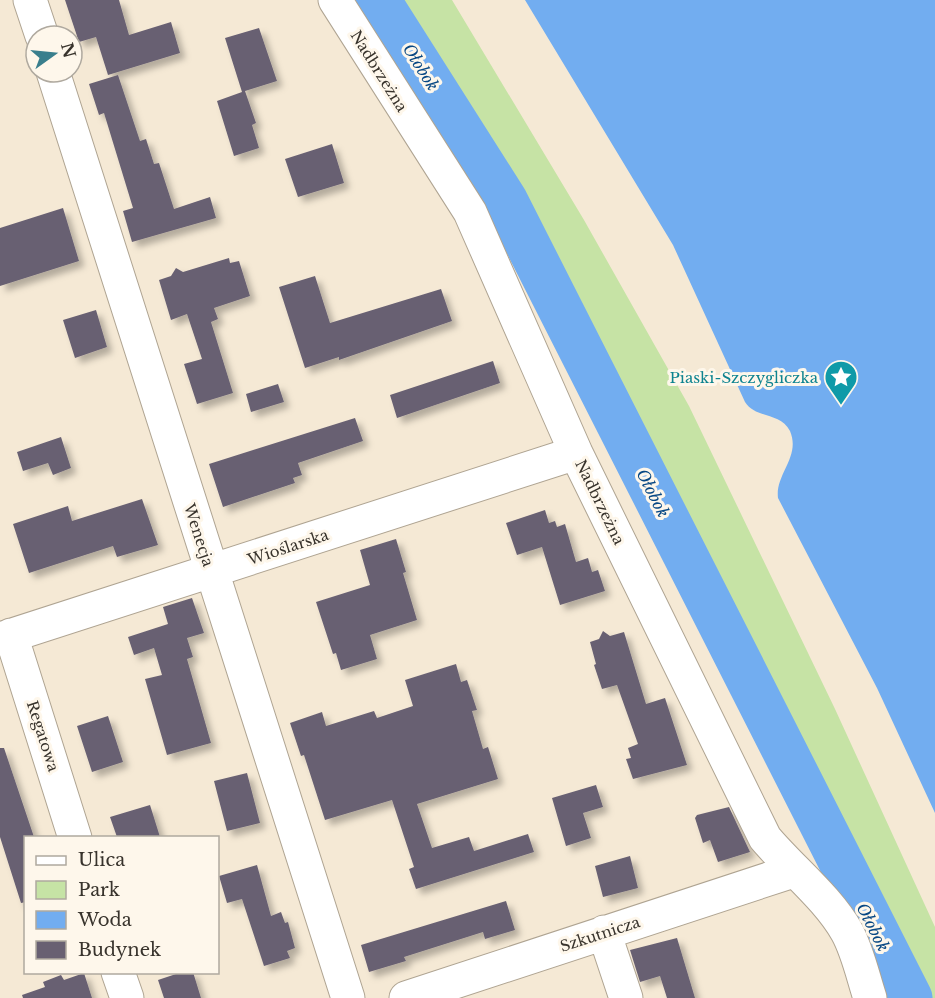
<svg xmlns="http://www.w3.org/2000/svg" width="935" height="998" viewBox="0 0 935 998" font-family="'Libre Baskerville',serif">
  <defs>
    <filter id="shadow"><feDropShadow dx="5.5" dy="5.5" stdDeviation="3" flood-color="#0004"/></filter>
  </defs>
  <rect width="100%" height="100%" fill="#f5e9d5"/>
  <!-- green -->
  <path fill="#c6e3a5" d="M 393,0 L 452,0 L 584,220 L 689,406 L 835,709 L 935,927 L 935,998 L 923,998 L 869,877 L 782,700 L 648,441 L 566,272 L 518,187 Z"/>
  <!-- water -->
  <path fill="#72adf0" d="M 525,0 L 935,0 L 935,813 L 877,688 L 778,498 C 775,474 801,457 790,431 C 780,412 756,419 745,402 L 673,245 Z"/>
  <g fill="none" stroke-linecap="round" stroke-linejoin="round">
    <!-- river -->
    <path stroke="#72adf0" stroke-width="45" d="M 378,0 L 505,200 L 910,998"/>
  </g>
  <!-- building -->
  <path fill="#686072" filter="url(#shadow)" d="M 65,0 L 119,0 L 129,35 L 171,22 L 180,53 L 108,75 L 96,37 L 79,42 Z
    M 259,28 L 277,81 L 245,91 L 256,123 L 252,125 L 259,148 L 234,156 L 217,101 L 242,92 L 225,38 Z
    M 118,75 L 140,141 L 146,139 L 154,164 L 159,163 L 174,209 L 210,197 L 216,218 L 132,242 L 123,211 L 133,208 L 104,113 L 99,115 L 89,84 Z
    M 332,144 L 344,183 L 298,197 L 285,159 Z
    M 63,208 L 79,261 L 0,286 L 0,228 Z
    M 229,258 L 230,263 L 239,261 L 250,296 L 214,308 L 218,319 L 211,322 L 233,393 L 197,404 L 184,364 L 202,359 L 187,314 L 171,320 L 159,280 L 171,276 L 176,268 L 183,272 Z
    M 315,276 L 330,323 L 441,289 L 452,321 L 339,360 L 339,357 L 305,368 L 279,287 Z
    M 96,310 L 107,347 L 75,358 L 63,320 Z
    M 493,361 L 500,383 L 397,418 L 390,395 Z
    M 278,384 L 284,402 L 251,412 L 246,394 Z
    M 355,418 L 363,441 L 298,463 L 302,475 L 293,478 L 295,483 L 223,507 L 209,464 Z
    M 61,437 L 71,468 L 53,475 L 48,463 L 23,471 L 17,452 Z
    M 142,499 L 158,545 L 117,557 L 113,546 L 29,573 L 13,524 L 68,506 L 72,521 Z
    M 545,510 L 549,523 L 555,521 L 557,527 L 565,524 L 576,562 L 588,558 L 592,572 L 598,570 L 605,591 L 560,605 L 542,547 L 517,555 L 506,523 Z
    M 396,539 L 406,572 L 403,573 L 417,620 L 370,635 L 377,659 L 341,670 L 336,653 L 333,654 L 316,602 L 370,585 L 360,550 Z
    M 192,598 L 204,633 L 187,638 L 193,657 L 187,659 L 211,743 L 167,755 L 145,679 L 162,675 L 154,648 L 134,655 L 128,637 L 168,624 L 163,607 Z
    M 603,631 L 610,636 L 624,632 L 646,704 L 665,698 L 687,765 L 633,779 L 626,759 L 631,758 L 628,748 L 638,744 L 617,685 L 602,689 L 594,665 L 596,664 L 590,642 L 599,639 Z
    M 456,664 L 461,682 L 467,680 L 477,710 L 472,711 L 483,749 L 488,747 L 498,779 L 417,804 L 432,848 L 469,837 L 474,851 L 528,834 L 534,852 L 416,889 L 409,869 L 414,867 L 392,800 L 325,820 L 304,755 L 301,756 L 290,723 L 322,712 L 326,726 L 374,711 L 377,718 L 413,706 L 405,680 Z
    M 108,716 L 123,762 L 92,772 L 77,726 Z
    M 0,748 L 4,748 L 34,837 L 26,837 L 26,902 L 21,903 L 0,837 Z
    M 247,773 L 260,823 L 227,831 L 214,781 Z
    M 596,785 L 603,807 L 583,813 L 591,838 L 566,846 L 552,798 Z
    M 150,805 L 160,837 L 117,837 L 110,817 Z
    M 729,807 L 750,852 L 718,862 L 710,840 L 703,843 L 695,818 L 697,815 Z
    M 630,856 L 638,888 L 603,897 L 595,866 Z
    M 257,865 L 271,916 L 281,912 L 285,923 L 288,922 L 295,948 L 287,951 L 290,958 L 264,966 L 242,899 L 227,903 L 219,876 Z
    M 506,901 L 515,930 L 485,939 L 483,932 L 404,957 L 406,961 L 369,972 L 361,945 Z
    M 677,938 L 695,998 L 667,998 L 660,976 L 640,982 L 630,950 Z
    M 182,972 L 193,972 L 201,998 L 164,998 L 158,980 Z
    M 84,973 L 92,998 L 23,998 L 22,995 L 45,987 L 43,982 L 61,975 L 64,980 Z"/>
  <g fill="none" stroke-linecap="round" stroke-linejoin="round">
    <!-- minor casing -->
    <g stroke="#afa492" stroke-width="35">
      <path id="minor" d="M 30,0 L 42,36
        M 335,0 L 470,212 L 576,453 L 765,838 C 791,869 828,898 847,932 C 858,952 863,977 870,998
        M 53,72 L 348,998
        M 11,635 L 75,838
        M 0,639 L 576,453
        M 604,932 L 626,998
        M 118,972 L 127,998
        M 406,998 L 793,871"/>
    </g>
    <!-- minor -->
    <use href="#minor" stroke="#fff" stroke-width="33"/>
  </g>
  <!-- icons -->
  <defs>
    <g id="sight-pin" transform="scale(1.725)"><path d="M0 17L-7.5 6A9.5 9.5 0 1 1 7.5 6Z" fill="#0f9aa8" stroke="#fef7eb"/><path d="M0-6L1.8-2.2L6-1.7L2.9 1.2L3.7 5.4L0 3.3L-3.7 5.4L-2.9 1.2L-6-1.7L-1.8-2.2Z" fill="#fff"/></g>
  </defs>
  <g fill-rule="evenodd">
    <use href="#sight-pin" x="841" y="377"/>
  </g>
  <g text-anchor="middle" dominant-baseline="central" stroke-width="6" stroke-linejoin="round" paint-order="stroke">
    <!-- street labels -->
    <g font-size="15" fill="#38332c" stroke="#fef7eb">
      <text transform="translate(379 71) rotate(58)">Nadbrzeżna</text>
      <text transform="translate(600 502) rotate(64)">Nadbrzeżna</text>
      <text transform="translate(199 535) rotate(72)">Wenecja</text>
      <text transform="translate(288 547) rotate(-18)">Wioślarska</text>
      <text transform="translate(43 736) rotate(72)">Regatowa</text>
      <text transform="translate(600 934) rotate(-18)">Szkutnicza</text>
    </g>
    <!-- culture labels -->
    <g font-size="15" fill="#0d838f" stroke="#fef7eb" text-anchor="end">
      <text x="818" y="377">Piaski-Szczygliczka</text>
    </g>
    <!-- water labels -->
    <g font-size="16" font-style="italic" fill="#084884" stroke="#fef7eb">
      <text transform="translate(421 67) rotate(58)">Ołobok</text>
      <text transform="translate(653 493) rotate(63)">Ołobok</text>
      <text transform="translate(873 927) rotate(63)">Ołobok</text>
    </g>
  </g>
  <!-- legend -->
  <rect x="24" y="836" width="195" height="138" fill="#fef7eb" stroke="#afa99f" stroke-width="1.5"/>
  <rect x="36" y="856" width="30" height="9" fill="#ffffff" stroke="#afa99f" stroke-width="1.5"/>
  <text x="78" y="866" font-size="18" fill="#38332c">Ulica</text>
  <rect x="36" y="881" width="30" height="18" fill="#c6e3a5" stroke="#afa99f" stroke-width="1.5"/>
  <text x="78" y="896" font-size="18" fill="#38332c">Park</text>
  <rect x="36" y="911" width="30" height="18" fill="#72adf0" stroke="#afa99f" stroke-width="1.5"/>
  <text x="78" y="926" font-size="18" fill="#38332c">Woda</text>
  <rect x="36" y="941" width="30" height="18" fill="#686072" stroke="#afa99f" stroke-width="1.5"/>
  <text x="78" y="956" font-size="18" fill="#38332c">Budynek</text>
  <!-- north arrow -->
  <g transform="translate(54 54) rotate(75)"><circle r="28" fill="#fef7eb" stroke="#afa99f" stroke-width="1.5"/>
  <path d="M0-4.5L10 22L0 15L-10 22Z" fill="#3a7f8d"/>
  <text y="-9" font-size="16" font-weight="bold" text-anchor="middle" fill="#38332c">N</text>
  </g>
</svg>
